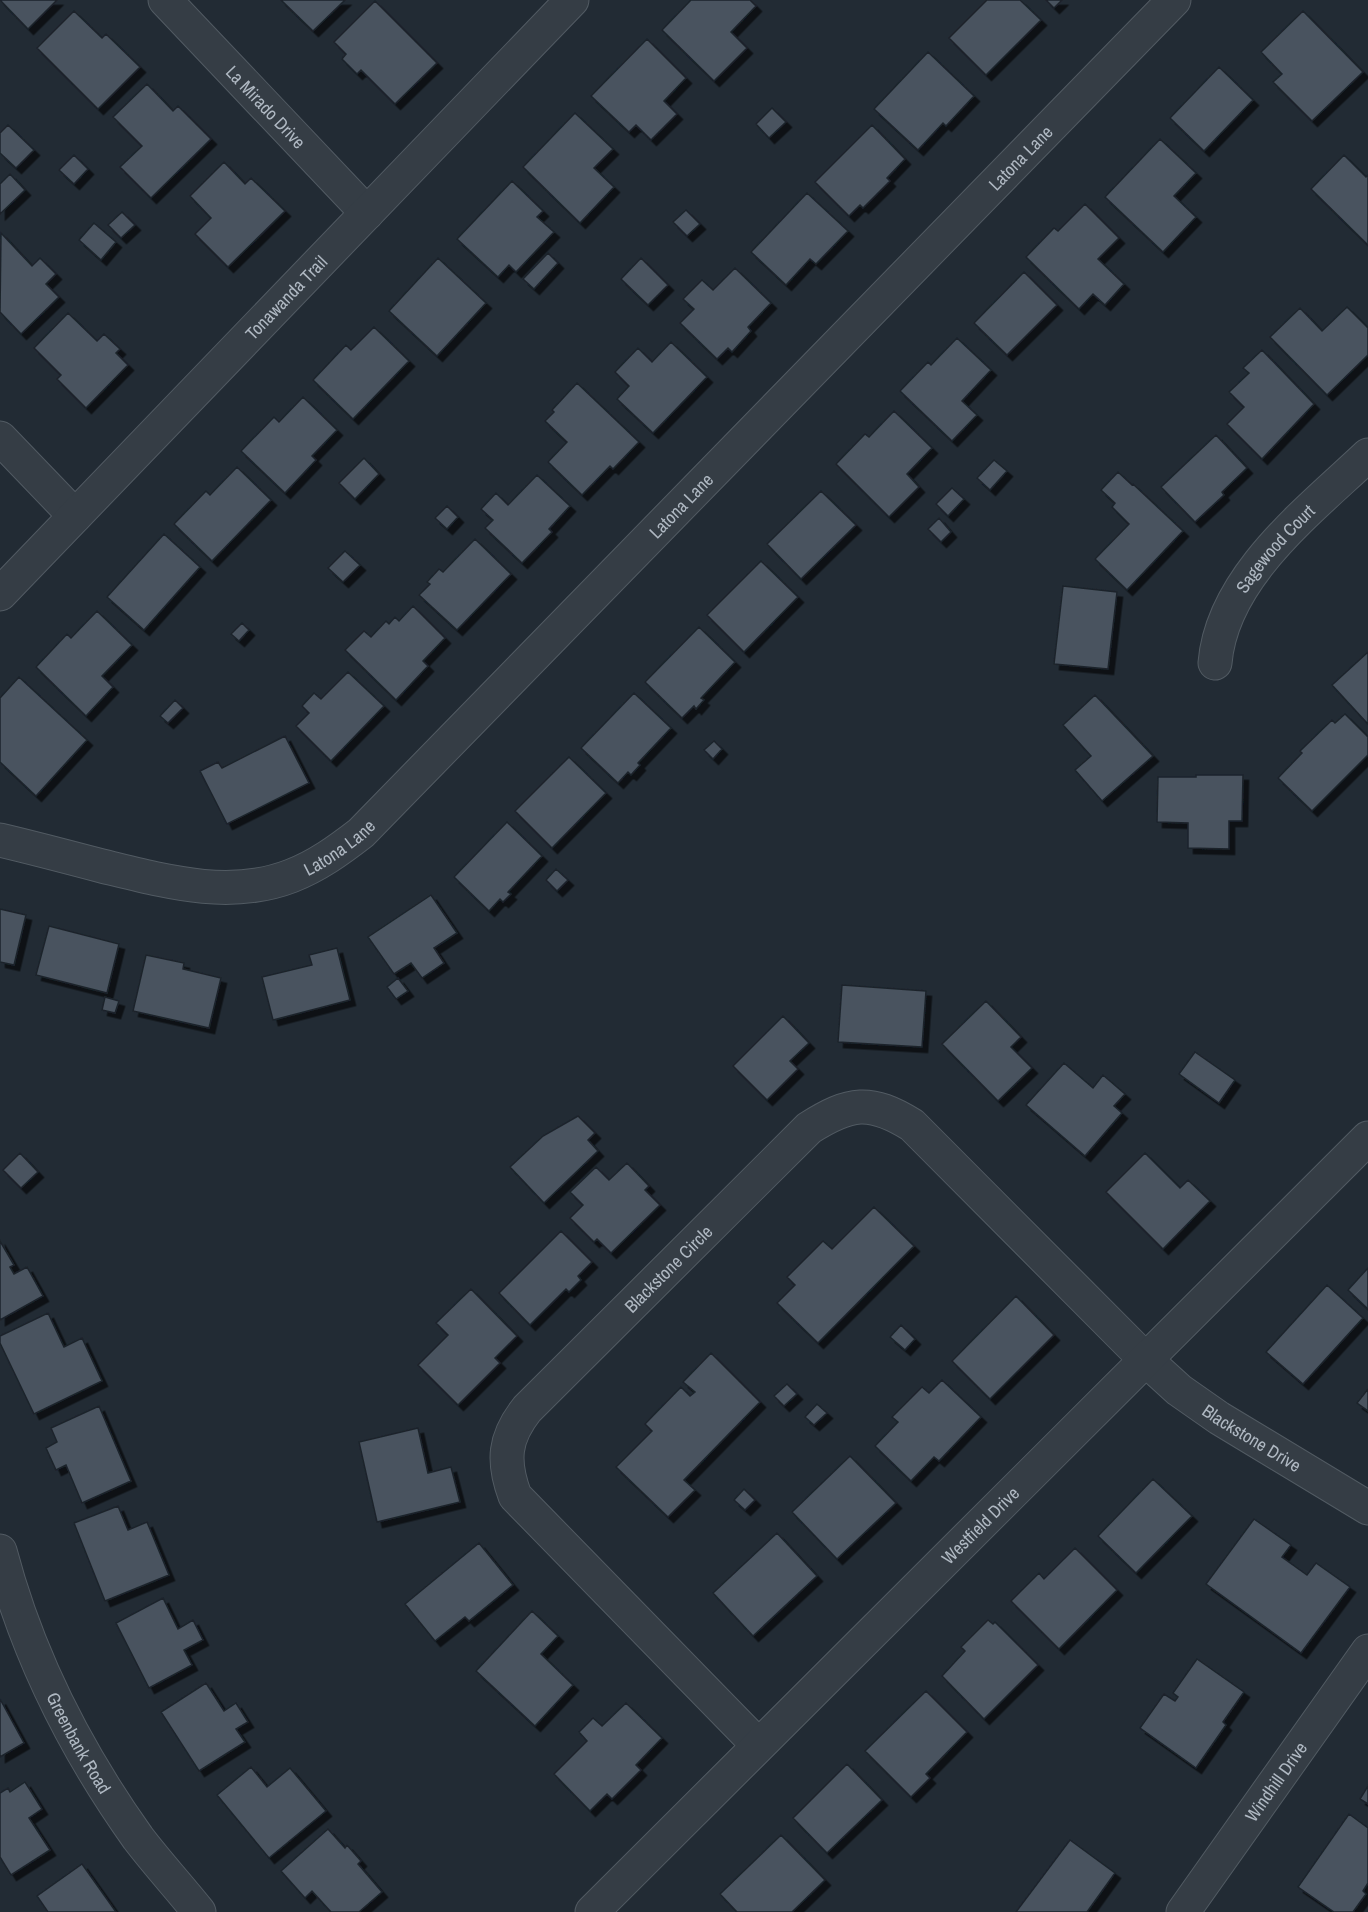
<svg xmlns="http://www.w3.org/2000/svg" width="1368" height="1912" viewBox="0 0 1368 1912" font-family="'Archivo Narrow',sans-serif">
  <defs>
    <filter id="shadow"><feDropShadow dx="5.5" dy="5.5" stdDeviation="0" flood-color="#0009"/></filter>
  </defs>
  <rect width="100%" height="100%" fill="#222b34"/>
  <!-- building -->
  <path fill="#48535e" stroke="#1c242c" stroke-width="1.5" filter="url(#shadow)" d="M 0,0 L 57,0 L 28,29 Z
    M 281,0 L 345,0 L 313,31 Z
    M 691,0 L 750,0 L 756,6 L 731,32 L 747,48 L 714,81 L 662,30 Z
    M 987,0 L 1020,0 L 1041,20 L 986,75 L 949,38 Z
    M 1046,0 L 1062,0 L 1054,8 Z
    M 375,1 L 437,63 L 395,104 L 361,70 L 357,74 L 342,59 L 346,54 L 334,42 Z
    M 74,11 L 102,38 L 106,34 L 140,67 L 98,109 L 37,48 Z
    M 1303,11 L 1363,72 L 1312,121 L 1273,82 L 1282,74 L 1261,52 Z
    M 647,39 L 686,78 L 664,101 L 677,114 L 651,140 L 636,125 L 629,132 L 591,96 Z
    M 928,52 L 974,96 L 946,126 L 943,123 L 918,150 L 874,109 Z
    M 1219,67 L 1253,100 L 1204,151 L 1170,118 Z
    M 147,84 L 173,111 L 178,106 L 211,139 L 151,198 L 120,167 L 142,146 L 113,117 Z
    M 772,108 L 786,122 L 769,138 L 756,124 Z
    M 575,113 L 613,149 L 594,168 L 614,187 L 580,223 L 523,167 Z
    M 8,125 L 34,150 L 16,168 L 0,153 L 0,133 Z
    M 872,125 L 905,159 L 887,178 L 890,181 L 863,208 L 860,205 L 849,216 L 815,182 Z
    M 1160,139 L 1196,173 L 1174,196 L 1196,217 L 1163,252 L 1105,197 Z
    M 74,155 L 88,169 L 74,184 L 59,170 Z
    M 1344,155 L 1366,177 L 1368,175 L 1368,245 L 1311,189 Z
    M 224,162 L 245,184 L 251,178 L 285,211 L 228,267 L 195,234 L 211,218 L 190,196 Z
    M 10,174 L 25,190 L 0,214 L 0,184 Z
    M 512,181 L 543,211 L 537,217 L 554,232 L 516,272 L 509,265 L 498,277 L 457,239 Z
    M 807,193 L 848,231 L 816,264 L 810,259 L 786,285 L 751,252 Z
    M 1085,204 L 1119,238 L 1098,259 L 1124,284 L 1105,305 L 1093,294 L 1079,309 L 1026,257 L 1054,228 L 1058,231 Z
    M 686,210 L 700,224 L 687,236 L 673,222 Z
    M 122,212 L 135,225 L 121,238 L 108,225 Z
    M 94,223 L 116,242 L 101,260 L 79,240 Z
    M 1,233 L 32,266 L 40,258 L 56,274 L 46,284 L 59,297 L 21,334 L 0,312 Z
    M 548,253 L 558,263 L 534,289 L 523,279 Z
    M 438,258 L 486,303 L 437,356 L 389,311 Z
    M 641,258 L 668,285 L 648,305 L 621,279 Z
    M 735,268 L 771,303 L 748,327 L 751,331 L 732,352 L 728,348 L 717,359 L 680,323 L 694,309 L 683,299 L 702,280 L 713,290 Z
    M 1024,272 L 1057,305 L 1007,355 L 974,323 Z
    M 1347,307 L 1368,328 L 1368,355 L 1327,395 L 1270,337 L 1300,308 L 1322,331 Z
    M 68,313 L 97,341 L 104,334 L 120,349 L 116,353 L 128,365 L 86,408 L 57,379 L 61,375 L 34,348 Z
    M 374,327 L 409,361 L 353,419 L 313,380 L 346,345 L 351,350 Z
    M 957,338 L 991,370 L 962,401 L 977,415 L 952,441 L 900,391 L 928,362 L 931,365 Z
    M 671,342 L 707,377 L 653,433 L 617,399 L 629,386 L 615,372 L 638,348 L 652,362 Z
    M 1262,350 L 1314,404 L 1262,459 L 1227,424 L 1244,407 L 1229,392 L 1249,373 L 1243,368 Z
    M 577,383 L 639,442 L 613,469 L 610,466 L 582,495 L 548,462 L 567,442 L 545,421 L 554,412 L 552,410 Z
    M 303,397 L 337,430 L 312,456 L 316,460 L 285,493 L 241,451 L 274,417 L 279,422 Z
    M 894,411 L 932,448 L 907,474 L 919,487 L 889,517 L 836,464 L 865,434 L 869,437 Z
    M 1216,435 L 1247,468 L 1222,492 L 1224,495 L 1195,522 L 1161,487 Z
    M 364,458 L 379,474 L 355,499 L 339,483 Z
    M 994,460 L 1007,471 L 990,490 L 977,478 Z
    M 237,467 L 271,500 L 212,561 L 174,524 L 206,491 L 210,495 Z
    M 1118,472 L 1132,485 L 1133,484 L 1183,531 L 1127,590 L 1095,559 L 1129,524 L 1112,507 L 1115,503 L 1101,490 Z
    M 537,475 L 570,506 L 549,529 L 552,532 L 522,563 L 485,528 L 493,520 L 481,509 L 496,493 L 508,505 Z
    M 952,488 L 964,499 L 948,516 L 936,504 Z
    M 821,491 L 856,525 L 801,579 L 767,544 Z
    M 447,506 L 458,517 L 447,529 L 435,518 Z
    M 939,518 L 951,532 L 941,542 L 928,529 Z
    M 164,534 L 200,567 L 144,630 L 107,597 Z
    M 475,539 L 511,574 L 457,630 L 419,595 L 430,584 L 427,582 L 439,569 L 443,572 Z
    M 345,551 L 360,565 L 343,582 L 328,568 Z
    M 761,561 L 798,597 L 744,652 L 707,615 Z
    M 1063,586 L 1117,592 L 1108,669 L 1054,664 Z
    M 413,606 L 445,638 L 423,661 L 428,666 L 396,700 L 345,650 L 364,631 L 371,637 L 386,621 L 389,624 L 395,617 L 399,621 Z
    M 97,611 L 132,645 L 102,676 L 113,687 L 86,716 L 36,667 L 67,634 L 71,638 Z
    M 242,623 L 249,630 L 239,641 L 231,634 Z
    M 699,627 L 735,662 L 701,698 L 704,700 L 696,709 L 694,706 L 682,718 L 645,682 Z
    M 1368,652 L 1368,724 L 1332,685 Z
    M 348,672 L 384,706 L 331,761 L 296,726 L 309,713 L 302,706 L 314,693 L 321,699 Z
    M 19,677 L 87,740 L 36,796 L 0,762 L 0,698 Z
    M 634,693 L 671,728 L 638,763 L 640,765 L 631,775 L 628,772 L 618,783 L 581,748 Z
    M 1095,695 L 1153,756 L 1102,801 L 1075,770 L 1091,756 L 1063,725 Z
    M 175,700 L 183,708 L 168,723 L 160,716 Z
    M 1345,714 L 1368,737 L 1368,755 L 1312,811 L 1278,778 L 1302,753 L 1300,751 L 1332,720 L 1335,723 Z
    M 285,736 L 309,783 L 227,824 L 200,771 L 218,762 L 222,768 Z
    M 714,741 L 722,749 L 713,759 L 704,750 Z
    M 569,757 L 606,793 L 552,848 L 515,811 Z
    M 1196,775 L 1243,775 L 1242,821 L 1229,821 L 1229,849 L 1188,848 L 1188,823 L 1157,822 L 1158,777 L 1196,777 Z
    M 507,822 L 542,856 L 508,892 L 511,894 L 503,902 L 500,899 L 489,911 L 454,877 Z
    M 556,869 L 568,880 L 557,891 L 546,880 Z
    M 431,895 L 457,933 L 434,948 L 444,963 L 422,978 L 411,963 L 394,974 L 368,937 Z
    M 0,909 L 26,915 L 14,965 L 0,962 Z
    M 49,926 L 119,944 L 107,993 L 36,975 Z
    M 337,948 L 350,1000 L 273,1020 L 262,977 L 312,965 L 309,955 Z
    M 146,955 L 184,963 L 183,969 L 221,978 L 209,1028 L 133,1011 Z
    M 398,978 L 408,991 L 396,999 L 387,987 Z
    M 842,985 L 926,991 L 922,1047 L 838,1042 Z
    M 105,997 L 119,1001 L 115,1013 L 102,1010 Z
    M 986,1001 L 1021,1037 L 1011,1047 L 1032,1068 L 998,1101 L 942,1044 Z
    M 783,1016 L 809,1043 L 790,1061 L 798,1069 L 767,1100 L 733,1066 Z
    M 1195,1052 L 1235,1080 L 1219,1103 L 1179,1074 Z
    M 1064,1063 L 1093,1088 L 1103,1075 L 1125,1094 L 1114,1106 L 1122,1113 L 1085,1156 L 1026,1105 Z
    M 578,1116 L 595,1133 L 588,1140 L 598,1151 L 544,1203 L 510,1167 L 543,1136 Z
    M 20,1153 L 38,1172 L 21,1188 L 3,1170 Z
    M 1145,1153 L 1180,1188 L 1188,1180 L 1210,1201 L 1163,1249 L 1106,1192 Z
    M 627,1163 L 649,1186 L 645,1190 L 660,1205 L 611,1253 L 597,1239 L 594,1242 L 570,1218 L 583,1205 L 570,1192 L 596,1167 L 609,1180 Z
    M 874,1207 L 914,1246 L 818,1343 L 777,1303 L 795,1285 L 787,1277 L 823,1241 L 832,1249 Z
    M 561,1231 L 592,1262 L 578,1276 L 581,1280 L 569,1292 L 566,1289 L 530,1325 L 499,1293 Z
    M 0,1241 L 14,1265 L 10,1267 L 14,1274 L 27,1267 L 43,1296 L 0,1320 Z
    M 1368,1268 L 1368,1309 L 1348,1290 Z
    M 1327,1285 L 1363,1318 L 1303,1384 L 1266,1352 Z
    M 471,1289 L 517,1336 L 495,1358 L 500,1363 L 458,1405 L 418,1365 L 448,1335 L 436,1323 Z
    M 1016,1296 L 1054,1335 L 990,1399 L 952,1361 Z
    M 48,1313 L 64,1347 L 82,1338 L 102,1381 L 34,1414 L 0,1343 L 0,1336 Z
    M 901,1325 L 915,1339 L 905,1350 L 890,1337 Z
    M 711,1353 L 760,1402 L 684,1480 L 695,1490 L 668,1517 L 616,1467 L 652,1431 L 645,1424 L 681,1387 L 690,1396 L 695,1392 L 683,1382 Z
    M 942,1380 L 981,1417 L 939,1461 L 934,1457 L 911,1481 L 875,1446 L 898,1422 L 892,1417 L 922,1387 L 929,1393 Z
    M 787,1384 L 797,1394 L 784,1406 L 774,1396 Z
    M 1368,1389 L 1368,1411 L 1357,1403 Z
    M 817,1404 L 827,1413 L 814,1425 L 805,1417 Z
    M 99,1406 L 131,1481 L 82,1503 L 66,1465 L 56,1470 L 46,1448 L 57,1442 L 51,1428 Z
    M 418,1428 L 428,1473 L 451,1467 L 460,1502 L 377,1522 L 359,1442 Z
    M 850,1456 L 896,1503 L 837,1559 L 792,1512 Z
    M 1153,1479 L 1192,1516 L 1136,1573 L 1098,1536 Z
    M 744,1489 L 755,1500 L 745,1510 L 734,1500 Z
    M 118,1506 L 128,1530 L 147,1522 L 169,1575 L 105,1601 L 74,1523 Z
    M 1254,1519 L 1291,1545 L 1282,1557 L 1307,1575 L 1316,1563 L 1350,1587 L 1301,1653 L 1206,1584 Z
    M 777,1533 L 817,1576 L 753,1636 L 713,1593 Z
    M 479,1543 L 513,1585 L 469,1621 L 465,1617 L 435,1641 L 405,1604 Z
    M 1075,1548 L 1117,1590 L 1059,1649 L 1011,1601 L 1039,1573 L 1044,1579 Z
    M 163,1598 L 178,1629 L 193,1620 L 203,1640 L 184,1650 L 192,1665 L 149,1688 L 116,1623 Z
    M 532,1611 L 558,1636 L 541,1654 L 573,1685 L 535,1726 L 476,1671 Z
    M 988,1620 L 993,1624 L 995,1622 L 1038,1665 L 984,1719 L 942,1676 L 965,1651 L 961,1647 Z
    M 1197,1659 L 1244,1692 L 1223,1722 L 1226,1725 L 1196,1768 L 1140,1728 L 1164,1694 L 1175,1701 L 1178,1697 L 1173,1693 Z
    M 206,1683 L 224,1711 L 236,1703 L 248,1722 L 236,1729 L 245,1742 L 199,1771 L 161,1712 Z
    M 926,1691 L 967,1732 L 926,1774 L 930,1778 L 911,1797 L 865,1751 Z
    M 0,1699 L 24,1743 L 0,1757 Z
    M 626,1703 L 662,1738 L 636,1765 L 641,1770 L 612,1799 L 607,1794 L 590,1811 L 554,1774 L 587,1741 L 579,1732 L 593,1718 L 602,1726 Z
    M 847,1764 L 882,1800 L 827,1853 L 793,1818 Z
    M 251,1767 L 267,1787 L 290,1768 L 326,1811 L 269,1858 L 217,1795 Z
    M 25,1782 L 42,1809 L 29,1818 L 50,1850 L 11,1875 L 0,1857 L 0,1793 L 8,1788 L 10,1792 Z
    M 1368,1786 L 1368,1804 L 1360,1799 Z
    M 1349,1814 L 1368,1828 L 1368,1883 L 1363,1891 L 1366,1894 L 1353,1912 L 1334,1912 L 1298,1887 Z
    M 328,1829 L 345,1848 L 347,1845 L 361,1861 L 358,1864 L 382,1892 L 359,1912 L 331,1912 L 312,1891 L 305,1898 L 281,1871 Z
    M 781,1835 L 825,1880 L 792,1912 L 737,1912 L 720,1894 Z
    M 1070,1840 L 1115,1873 L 1087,1912 L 1016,1912 Z
    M 82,1864 L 116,1912 L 48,1912 L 37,1896 Z"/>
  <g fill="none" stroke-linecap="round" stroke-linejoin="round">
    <!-- minor casing -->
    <g stroke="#525b63" stroke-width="35">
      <g id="minor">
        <path id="s1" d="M 165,0 L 367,213"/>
        <path d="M 0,438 L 75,516"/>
        <path id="s2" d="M 0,594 L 572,0"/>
        <path id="s3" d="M 1215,663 C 1222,577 1309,511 1368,455"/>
        <path id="s4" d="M 0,840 C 34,848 68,857 102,866 C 164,881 229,900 291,876 C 317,866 339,850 361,833 L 1174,0"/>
        <path id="s5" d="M 0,1551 C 27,1654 76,1751 138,1838 C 157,1863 179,1887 199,1912"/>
        <path id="s6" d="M 758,1745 L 515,1496 C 502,1461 504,1438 527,1409 L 809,1128 C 850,1102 870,1099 912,1125 L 1145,1359 L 1179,1390 L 1219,1418 L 1368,1508"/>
        <path id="s7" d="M 592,1912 L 1368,1138"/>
        <path id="s8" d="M 1183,1912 L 1368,1651"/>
      </g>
    </g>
    <!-- minor -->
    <use href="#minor" stroke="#353d45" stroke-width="33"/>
  </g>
  <g text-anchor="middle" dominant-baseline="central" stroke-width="4.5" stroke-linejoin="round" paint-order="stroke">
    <!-- street labels -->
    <g font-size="18" fill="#afb8c2" stroke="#1a222a">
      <text stroke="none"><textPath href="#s1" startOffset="147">La Mirado Drive</textPath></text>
      <text stroke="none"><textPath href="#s4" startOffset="1324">Latona Lane</textPath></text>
      <text stroke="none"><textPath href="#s2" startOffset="412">Tonawanda Trail</textPath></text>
      <text stroke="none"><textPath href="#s4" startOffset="838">Latona Lane</textPath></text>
      <text stroke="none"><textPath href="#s3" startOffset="132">Sagewood Court</textPath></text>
      <text stroke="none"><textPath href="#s4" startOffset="354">Latona Lane</textPath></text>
      <text stroke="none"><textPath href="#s6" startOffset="640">Blackstone Circle</textPath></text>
      <text stroke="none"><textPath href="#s6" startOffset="1414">Blackstone Drive</textPath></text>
      <text stroke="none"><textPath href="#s7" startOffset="548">Westfield Drive</textPath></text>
      <text stroke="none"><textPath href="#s5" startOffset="208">Greenbank Road</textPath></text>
      <text stroke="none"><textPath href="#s8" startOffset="160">Windhill Drive</textPath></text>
    </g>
  </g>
</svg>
